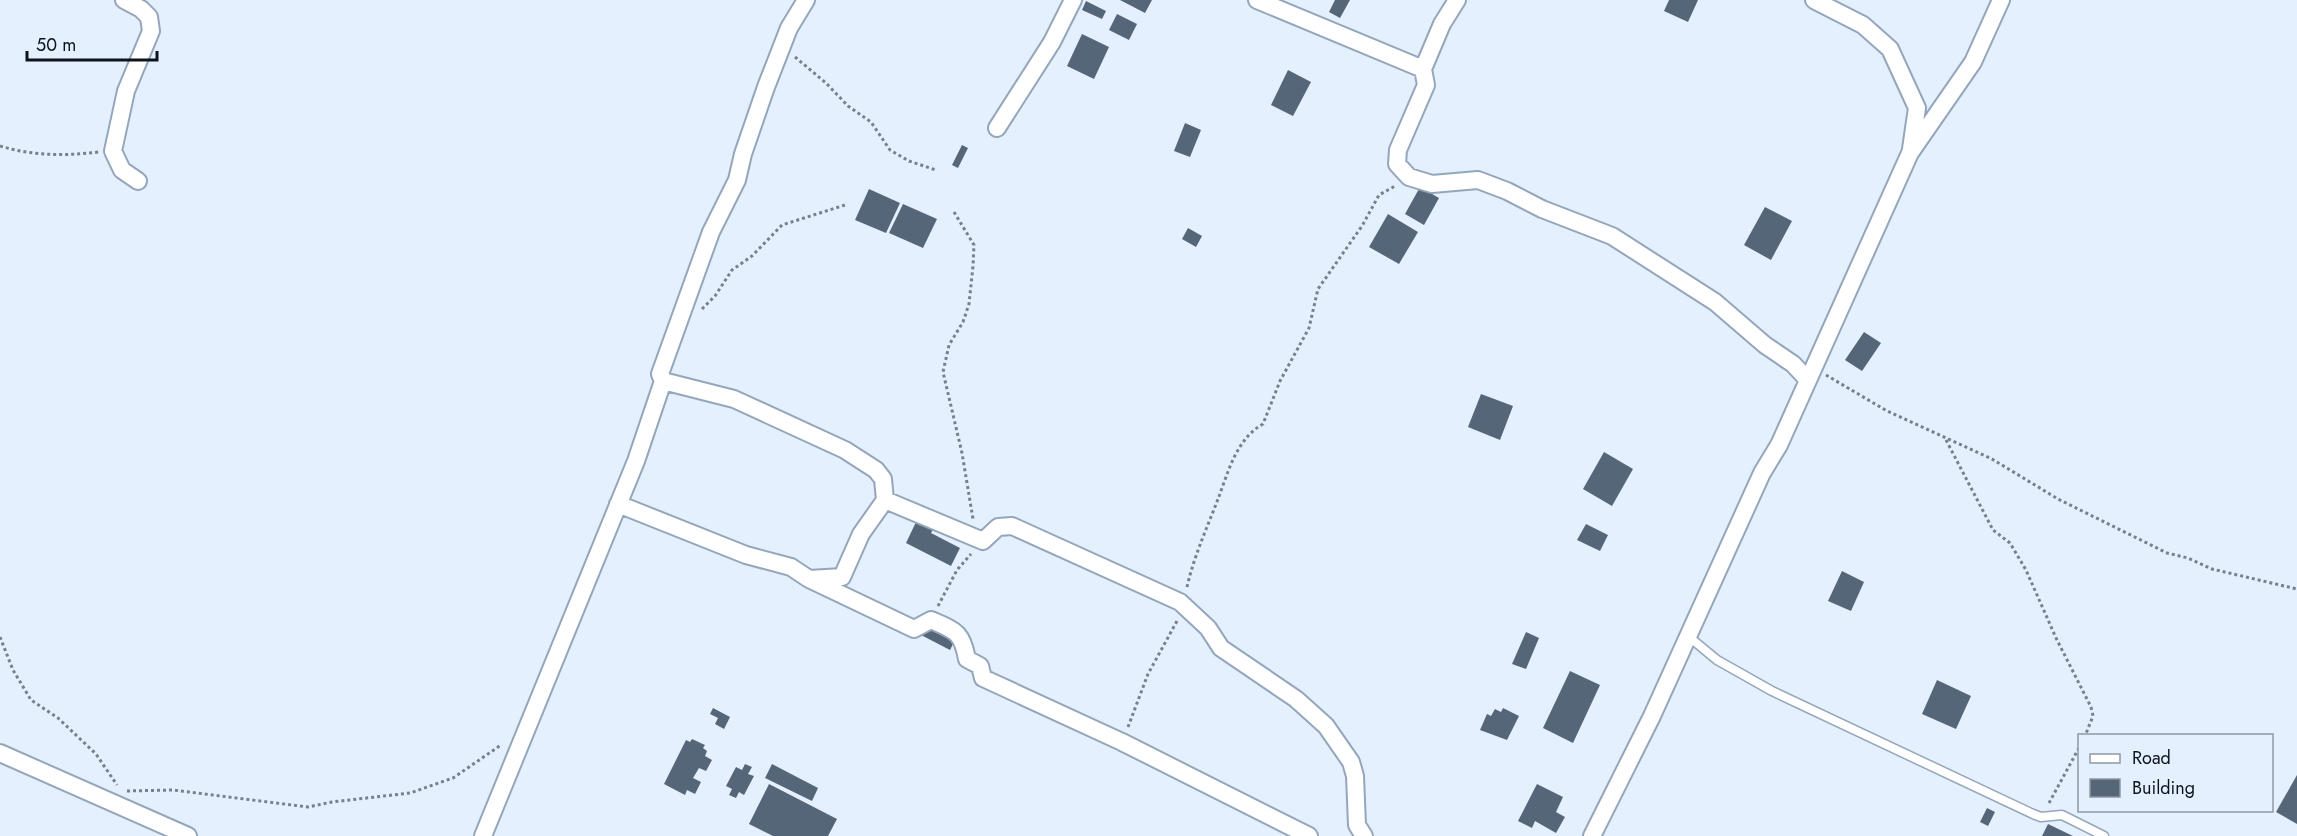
<svg xmlns="http://www.w3.org/2000/svg" width="2297" height="836" viewBox="0 0 2297 836" font-family="Jost,sans-serif">
  <rect width="100%" height="100%" fill="#e5f0fe"/>
  <!-- building -->
  <path fill="#556679" d="M 1120,0 L 1152,0 L 1145,13 Z
    M 1335,0 L 1350,0 L 1340,18 L 1329,12 Z
    M 1669,0 L 1698,0 L 1688,22 L 1664,11 Z
    M 1086,1 L 1106,11 L 1102,19 L 1082,10 Z
    M 1117,14 L 1137,24 L 1129,40 L 1109,30 Z
    M 1082,34 L 1109,47 L 1094,79 L 1067,66 Z
    M 1288,70 L 1311,82 L 1293,116 L 1271,105 Z
    M 1185,123 L 1201,130 L 1190,157 L 1174,151 Z
    M 962,145 L 968,148 L 958,168 L 952,165 Z
    M 1420,187 L 1439,198 L 1424,225 L 1405,214 Z
    M 869,189 L 900,203 L 886,233 L 855,220 Z
    M 903,204 L 937,219 L 923,248 L 889,233 Z
    M 1765,207 L 1792,221 L 1771,260 L 1744,245 Z
    M 1388,214 L 1418,232 L 1399,264 L 1369,247 Z
    M 1188,228 L 1202,236 L 1196,247 L 1182,239 Z
    M 1864,332 L 1881,343 L 1862,371 L 1845,360 Z
    M 1481,394 L 1513,406 L 1500,440 L 1468,427 Z
    M 1604,452 L 1633,469 L 1612,506 L 1583,489 Z
    M 917,520 L 934,528 L 931,533 L 960,548 L 951,566 L 906,543 Z
    M 1586,524 L 1608,535 L 1600,551 L 1577,540 Z
    M 1842,571 L 1864,582 L 1851,611 L 1828,601 Z
    M 925,626 L 955,640 L 950,650 L 921,635 Z
    M 1526,632 L 1539,638 L 1526,669 L 1512,664 Z
    M 1570,671 L 1600,685 L 1573,743 L 1543,728 Z
    M 1937,680 L 1971,696 L 1956,729 L 1922,714 Z
    M 713,708 L 730,717 L 724,729 L 715,724 L 718,718 L 710,714 Z
    M 1503,708 L 1519,716 L 1507,740 L 1480,730 L 1487,714 L 1491,716 L 1495,709 L 1501,712 Z
    M 692,739 L 705,745 L 703,748 L 707,751 L 705,756 L 712,760 L 706,771 L 699,768 L 693,778 L 701,782 L 695,794 L 687,790 L 685,795 L 664,784 L 686,740 L 690,742 Z
    M 745,764 L 752,767 L 748,774 L 754,776 L 744,795 L 739,792 L 736,798 L 729,795 L 732,789 L 726,786 L 736,767 L 742,770 Z
    M 772,764 L 818,788 L 812,801 L 765,778 Z
    M 2297,775 L 2297,824 L 2276,812 Z
    M 769,784 L 837,819 L 828,836 L 773,836 L 749,824 Z
    M 1537,784 L 1563,797 L 1556,812 L 1565,817 L 1556,833 L 1535,821 L 1532,828 L 1518,821 Z
    M 1987,808 L 1995,812 L 1988,826 L 1980,822 Z
    M 2048,824 L 2073,836 L 2042,836 Z"/>
  <g fill="none" stroke-linecap="round" stroke-linejoin="round">
    <!-- service casing -->
    <g stroke="#94a6bb" stroke-width="11">
      <path id="service" d="M 1688,636 L 1717,660 L 1772,691 L 2033,814 L 2041,817 L 2062,815 L 2104,836"/>
    </g>
    <!-- minor casing -->
    <g stroke="#94a6bb" stroke-width="20">
      <path id="minor" d="M 124,0 L 141,9 L 149,17 L 151,31 L 126,91 L 113,151 L 122,170 L 138,181
        M 1257,0 L 1423,69
        M 1457,0 L 1442,24 L 1423,69 L 1426,85 L 1398,150 L 1397,164 L 1409,177 L 1432,184 L 1478,180 L 1507,191 L 1542,209 L 1612,236 L 1715,302 L 1765,345 L 1793,364 L 1807,379
        M 1814,0 L 1863,25 L 1890,49 L 1917,108 L 1911,149
        M 997,128 L 1052,42 L 1073,0
        M 663,381 L 734,399 L 845,450 L 876,470 L 883,479 L 885,500 L 983,541 L 998,527 L 1012,526 L 1180,602 L 1208,628 L 1221,648 L 1296,699 L 1326,726 L 1351,762 L 1355,776 L 1357,825 L 1364,836
        M 618,504 L 746,555 L 791,567 L 809,579 L 842,577 L 861,534 L 885,500
        M 809,579 L 914,629 L 931,620 C 956,631 962,632 967,659 L 980,666 L 983,678 L 1122,742 L 1309,836
        M 0,753 L 188,836
        M 483,836 L 636,461 L 663,381 L 660,374 L 711,232 L 737,180 L 743,154 L 766,87 L 789,28 L 806,0
        M 1592,836 L 1652,716 L 1762,473 L 1779,445 L 1910,153 L 1973,62 L 2001,0"/>
    </g>
    <!-- path -->
    <path stroke="#77808b" stroke-width="3" stroke-dasharray="3 3" stroke-linecap="butt" d="M 795,57 L 826,83 L 848,106 L 871,122 L 890,150 L 909,161 L 936,170
      M 0,146 C 33,156 65,156 99,152
      M 954,212 L 974,245 L 973,266 L 969,304 L 963,322 L 949,345 L 943,372 L 962,453 L 973,519
      M 702,309 L 715,296 L 732,270 L 752,256 L 782,225 L 845,205
      M 1826,375 L 1887,411 L 1992,459 L 2058,499 L 2167,553 L 2188,558 L 2212,569 L 2297,589
      M 1946,440 L 1993,530 L 2010,543 L 2026,570 L 2056,638 L 2091,707 L 2093,716 L 2085,736
      M 1187,587 C 1194,556 1207,528 1218,499 C 1228,473 1236,439 1263,424 L 1280,381 L 1309,328 L 1318,289 L 1362,226 L 1379,195 L 1395,186
      M 938,606 L 957,570 L 971,554
      M 0,637 L 13,670 L 31,700 L 58,718 L 96,754 L 117,785
      M 1128,727 L 1148,674 L 1177,621
      M 127,791 L 173,790 L 308,807 L 332,802 L 410,793 L 453,778 L 501,745
      M 2049,803 L 2080,746"/>
    <!-- service -->
    <use href="#service" stroke="#fff" stroke-width="8"/>
    <!-- minor -->
    <use href="#minor" stroke="#fff" stroke-width="16"/>
  </g>
  <!-- legend -->
  <rect x="2078" y="734" width="195" height="78" fill="#e5f0fe" stroke="#8f98a3" stroke-width="1.5"/>
  <rect x="2090" y="754" width="30" height="9" fill="#ffffff" stroke="#8f98a3" stroke-width="1.5"/>
  <text x="2132" y="764" font-size="18" fill="#0d131b">Road</text>
  <rect x="2090" y="779" width="30" height="18" fill="#556679" stroke="#8f98a3" stroke-width="1.5"/>
  <text x="2132" y="794" font-size="18" fill="#0d131b">Building</text>
  <!-- scale -->
  <path d="M27 51v9h130v-9" fill="none" stroke="#0d131b" stroke-width="3"/>
  <text x="36" y="51" font-size="18" fill="#0d131b" stroke="#e5f0fe" stroke-width="4.5" paint-order="stroke">50 m</text>
</svg>
